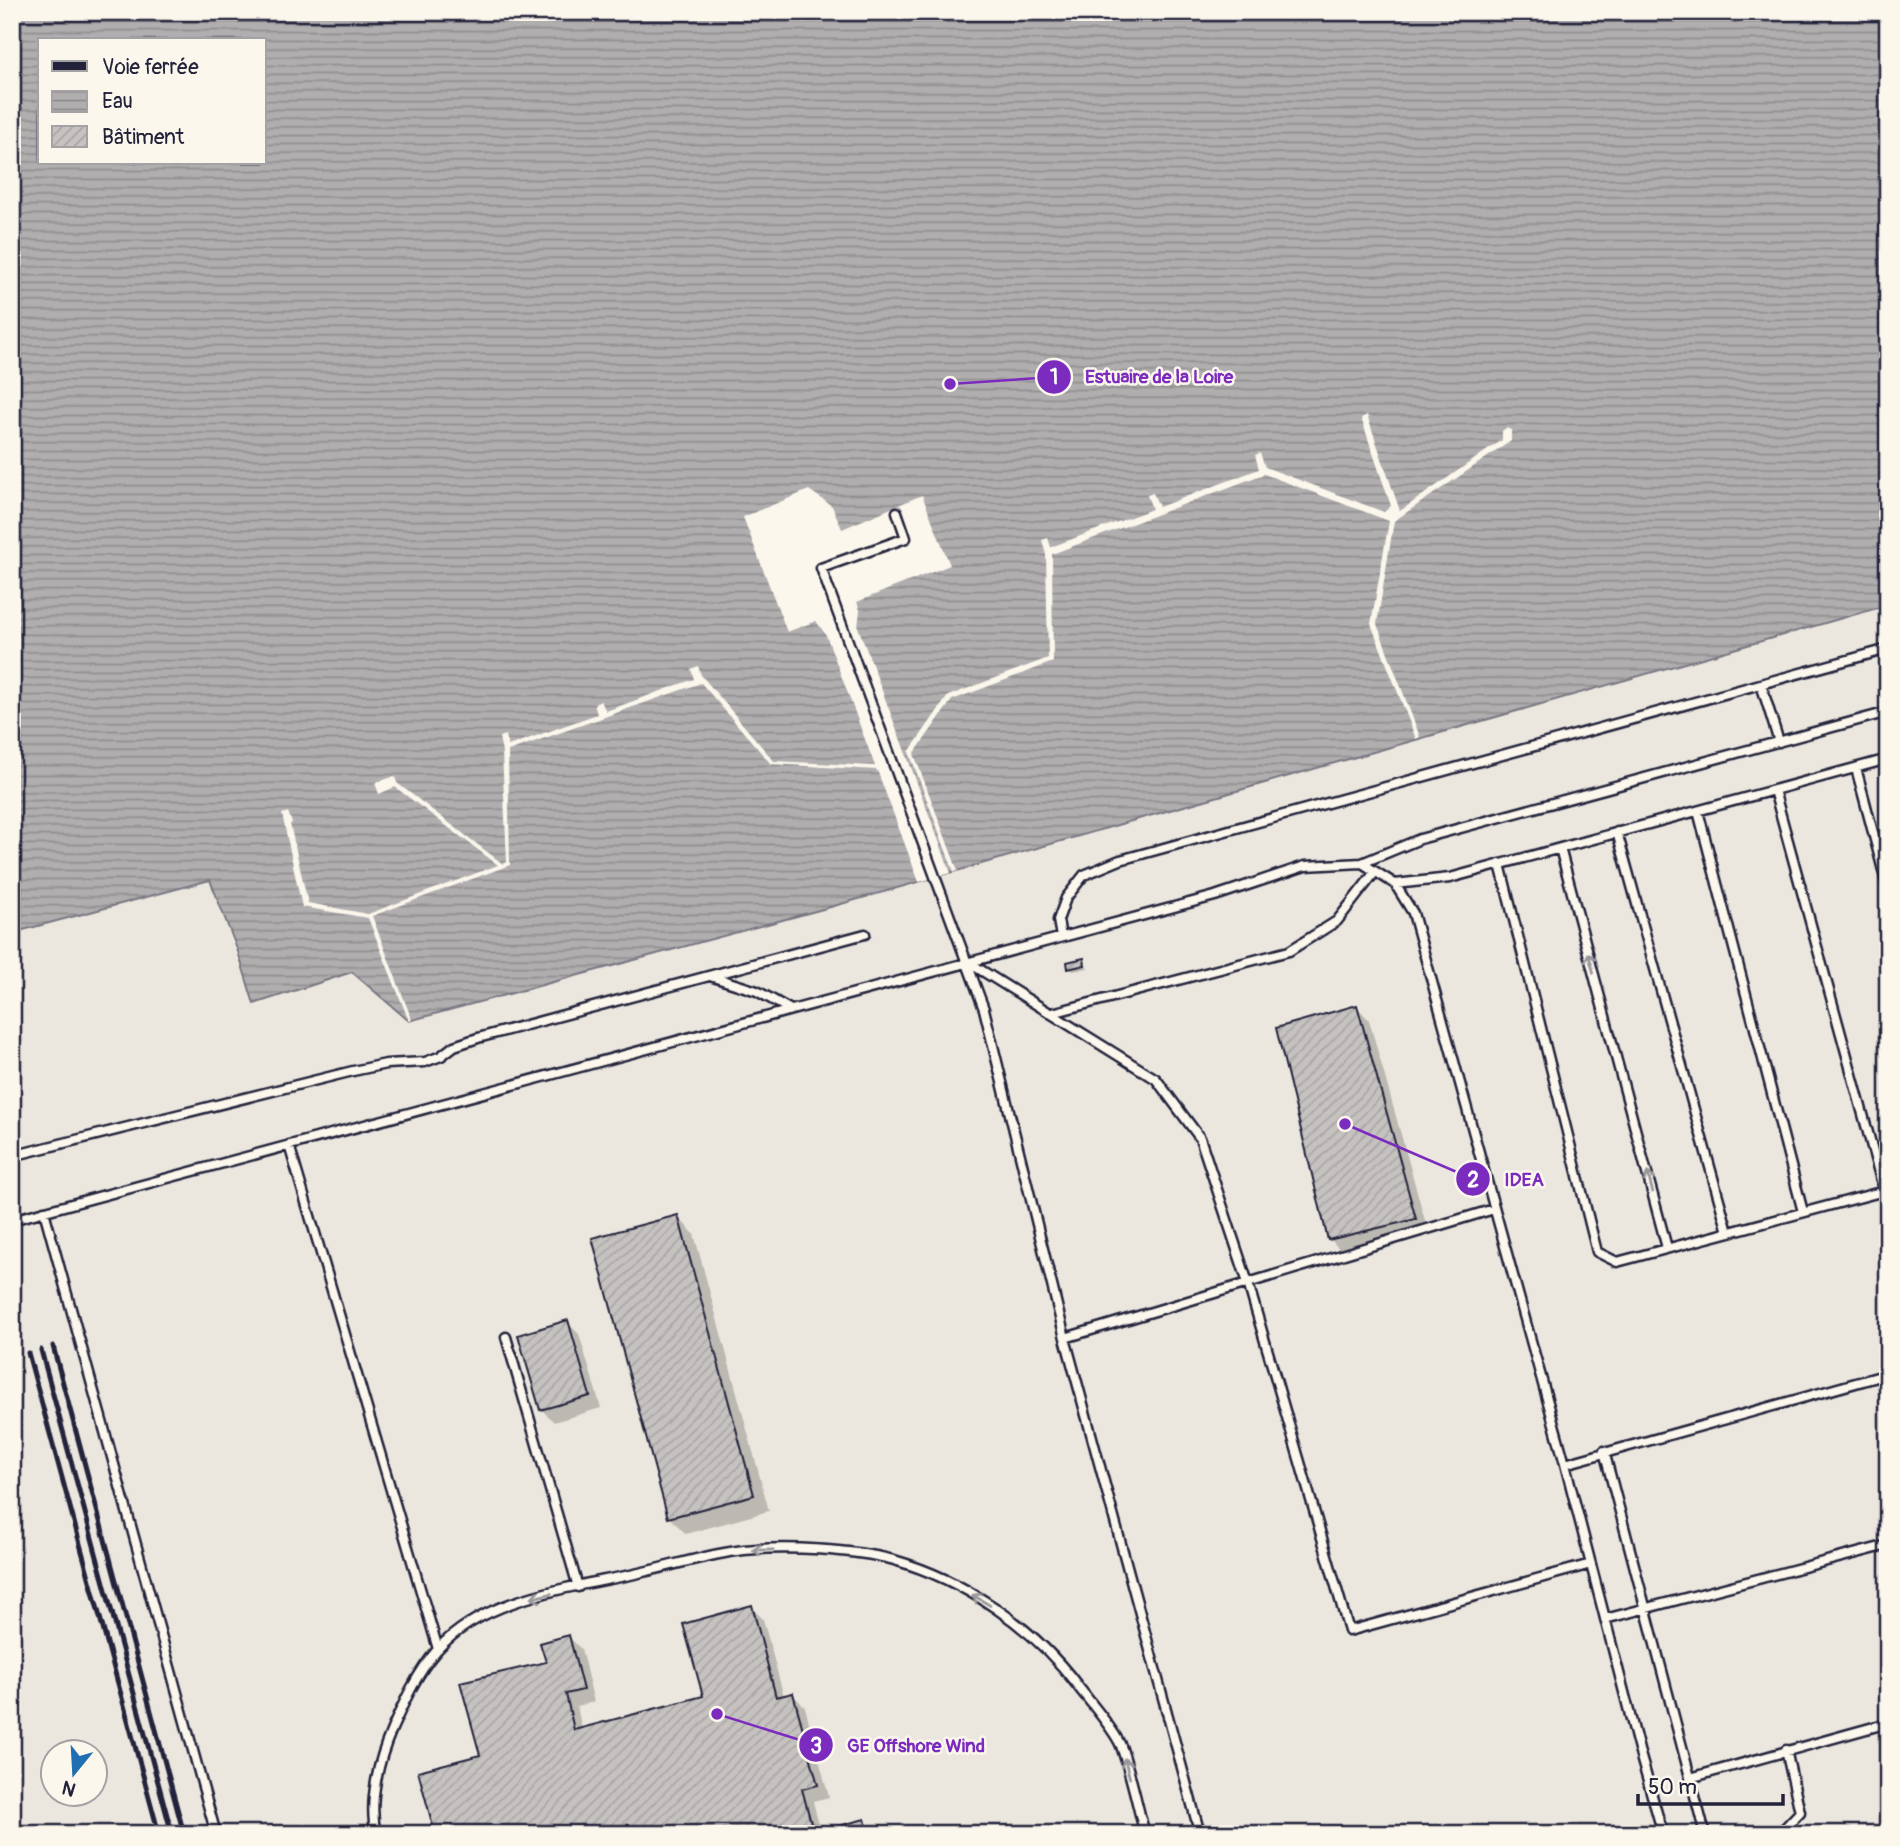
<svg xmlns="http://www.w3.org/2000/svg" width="1900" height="1846" viewBox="0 0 1900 1846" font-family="Pangolin,sans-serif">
  <defs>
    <pattern id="water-rules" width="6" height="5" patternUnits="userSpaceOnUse" patternTransform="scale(1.75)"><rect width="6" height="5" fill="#b1aeb0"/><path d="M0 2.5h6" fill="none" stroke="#908d90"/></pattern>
    <pattern id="building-hatch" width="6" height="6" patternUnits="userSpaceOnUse" patternTransform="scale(1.75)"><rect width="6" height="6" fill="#c6c2c0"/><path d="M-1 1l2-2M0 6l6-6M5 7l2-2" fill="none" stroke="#aaa6a6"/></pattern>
  </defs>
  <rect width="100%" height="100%" fill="#fbf7ec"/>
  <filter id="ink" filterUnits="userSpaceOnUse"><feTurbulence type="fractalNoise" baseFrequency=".0143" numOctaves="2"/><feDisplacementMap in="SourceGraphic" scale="14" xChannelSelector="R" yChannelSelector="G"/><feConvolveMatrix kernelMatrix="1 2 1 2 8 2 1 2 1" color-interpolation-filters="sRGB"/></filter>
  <g filter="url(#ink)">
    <!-- built -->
    <path fill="#ebe7df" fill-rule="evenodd" d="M 1888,605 L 1888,1834 L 12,1834 L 12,933 L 210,880 L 254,1004 L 352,972 L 409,1021 L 834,906 ZM 52,1752 L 94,1752 L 94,1794 L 52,1794 Z"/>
    <!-- water -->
    <path fill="url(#water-rules)" stroke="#787681" stroke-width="2" fill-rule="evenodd" d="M 12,12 L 1888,12 L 1888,605 L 834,906 L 409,1021 L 352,972 L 254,1004 L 238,952 L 210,880 L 12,933 ZM 40,40 L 264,40 L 264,163 L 40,163 Z"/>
    <!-- pier -->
    <path fill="#fbf7ec" d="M 1367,415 L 1400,511 L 1502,440 L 1502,431 L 1506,428 L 1511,430 L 1511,441 L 1394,521 L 1377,624 L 1420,737 L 1416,739 L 1371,624 L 1389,521 L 1264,474 L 1052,554 L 1053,662 L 952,700 L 914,754 L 958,871 L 954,872 L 909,752 L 948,696 L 1048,658 L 1046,555 L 1042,540 L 1048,538 L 1051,547 L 1152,509 L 1147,495 L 1153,493 L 1159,507 L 1259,469 L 1255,455 L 1260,453 L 1265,467 L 1384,512 L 1391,506 L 1361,418 Z
      M 809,490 L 832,506 L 842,529 L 922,495 L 950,565 L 857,602 L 860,610 L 858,627 L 951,873 L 919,882 L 877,770 L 771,764 L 701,683 L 508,751 L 510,865 L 372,916 L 412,1020 L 409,1021 L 368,918 L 302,907 L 282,814 L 288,812 L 292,823 L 290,824 L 308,903 L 368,914 L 498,865 L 395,787 L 379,794 L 375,783 L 395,776 L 397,783 L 503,864 L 507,862 L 502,752 L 499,737 L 505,735 L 508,746 L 597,714 L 594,704 L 601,701 L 606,711 L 694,679 L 691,669 L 698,666 L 701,675 L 774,761 L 875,766 L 826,635 L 816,621 L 787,632 L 743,517 Z"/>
    <!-- shadow -->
    <path fill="#0003" d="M 1083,960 L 1088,968 L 1073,971 L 1070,968 Z
      M 1357,1007 L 1369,1020 L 1428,1231 L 1342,1252 L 1330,1239 Z
      M 678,1217 L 694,1234 L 769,1511 L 686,1534 L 669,1517 Z
      M 567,1322 L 579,1334 L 601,1408 L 554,1422 L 542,1410 L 520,1336 Z
      M 751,1607 L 763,1619 L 784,1697 L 793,1695 L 805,1707 L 829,1797 L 813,1801 L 821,1834 L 437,1834 L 482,1756 L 569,1637 L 581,1649 L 594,1702 L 577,1706 L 582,1730 L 705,1697 Z
      M 865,1821 L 877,1834 L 825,1834 Z"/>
    <!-- building -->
    <path fill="url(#building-hatch)" stroke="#22223b" stroke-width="2" d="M 1084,958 L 1085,965 L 1068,969 L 1067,962 Z
      M 1357,1005 L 1416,1219 L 1328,1240 L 1276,1028 Z
      M 678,1215 L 754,1495 L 668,1518 L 592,1238 Z
      M 568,1320 L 590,1396 L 540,1410 L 518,1335 Z
      M 752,1605 L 776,1697 L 793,1693 L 818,1785 L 802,1789 L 814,1834 L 435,1834 L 418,1771 L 480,1755 L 460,1682 L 546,1662 L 540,1643 L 569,1635 L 583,1690 L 566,1694 L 574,1730 L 703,1696 L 683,1624 Z
      M 865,1819 L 869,1834 L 824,1834 L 823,1830 Z"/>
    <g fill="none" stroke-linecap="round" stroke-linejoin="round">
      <!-- service casing -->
      <g stroke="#22223b" stroke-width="13">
        <path id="service" d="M 897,512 L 906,538 L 821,568 L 984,1009 L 1065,1338 L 1200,1834
          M 1761,684 L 1779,742
          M 1856,768 L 1888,889
          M 1774,790 L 1884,1191
          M 1698,811 L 1803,1212
          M 1617,832 L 1728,1232
          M 1560,848 L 1667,1248
          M 1362,863 L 1420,839 L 1888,712
          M 1500,864 L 1597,1252 L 1617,1262 L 1888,1190
          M 1395,884 L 1450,878 L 1888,759
          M 1061,937 L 1058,920 L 1066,898 L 1084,875 L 1120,860 L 1888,649
          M 968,962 L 1156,1079 L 1200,1138 L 1248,1283 L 1349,1631 L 1591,1564
          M 710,976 L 757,991 L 789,1009
          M 1052,1013 L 1289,951 L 1337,921 L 1375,872
          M 289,1145 L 438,1649
          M 12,1156 L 353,1071 L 386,1064 L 425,1062 L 441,1056 L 454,1046 L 478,1038 L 865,934
          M 44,1211 L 216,1834
          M 12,1220 L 1215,896 L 1305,866 L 1362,863 L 1395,884 L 1413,913 L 1565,1464 L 1639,1750 L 1663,1834
          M 506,1337 L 578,1587
          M 1065,1338 L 1494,1209
          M 1604,1451 L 1705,1834
          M 1565,1464 L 1888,1374
          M 1605,1619 L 1888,1545
          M 1690,1778 L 1888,1723
          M 376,1834 C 368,1801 379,1759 392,1729 C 404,1702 417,1673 437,1650 C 485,1596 573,1588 639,1573 C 672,1566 712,1553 744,1550 C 787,1546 852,1549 894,1560 C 964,1580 1033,1626 1077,1685 C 1089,1701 1114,1729 1121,1746 C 1131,1774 1137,1805 1145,1834
          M 1779,1834 L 1800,1812 L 1786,1750"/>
      </g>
      <!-- service -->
      <use href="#service" stroke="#fbf7ec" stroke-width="8"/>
      <!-- rail -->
      <path stroke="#22223b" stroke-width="5" d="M 53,1346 L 184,1834
        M 41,1350 L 172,1834
        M 28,1353 L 159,1834"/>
    </g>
    <!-- one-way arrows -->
    <defs><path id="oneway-shaft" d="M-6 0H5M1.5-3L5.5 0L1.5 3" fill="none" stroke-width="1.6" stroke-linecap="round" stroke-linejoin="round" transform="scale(1.75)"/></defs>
    <g stroke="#99979c">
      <use href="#oneway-shaft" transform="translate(1591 963) rotate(-105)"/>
      <use href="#oneway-shaft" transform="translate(1650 1182) rotate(-105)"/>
      <use href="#oneway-shaft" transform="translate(763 1550) rotate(179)"/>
      <use href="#oneway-shaft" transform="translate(541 1596) rotate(167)"/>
      <use href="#oneway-shaft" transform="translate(981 1600) rotate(-149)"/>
      <use href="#oneway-shaft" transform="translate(1127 1768) rotate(-105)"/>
    </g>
  </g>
  <!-- callouts -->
  <path fill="none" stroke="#7b2cbf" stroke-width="2.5" d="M950 384L1054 377M1345 1124L1473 1179M717 1714L816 1745"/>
  <g fill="#7b2cbf" stroke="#fbf7ec" stroke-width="2.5">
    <circle cx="950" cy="384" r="7"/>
    <circle cx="1345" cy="1124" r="7"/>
    <circle cx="717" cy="1714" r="7"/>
    <circle cx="1054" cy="377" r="18"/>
    <circle cx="1473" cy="1179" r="18"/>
    <circle cx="816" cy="1745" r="18"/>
  </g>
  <g font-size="21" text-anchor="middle" font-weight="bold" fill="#fff">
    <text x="1054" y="384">1</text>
    <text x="1473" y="1187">2</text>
    <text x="816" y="1753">3</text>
  </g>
  <g font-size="19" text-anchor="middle" font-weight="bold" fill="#7b2cbf" stroke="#fbf7ec" stroke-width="5" stroke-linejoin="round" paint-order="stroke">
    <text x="1159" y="383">Estuaire de la Loire</text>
    <text x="1524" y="1186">IDEA</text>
    <text x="916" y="1752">GE Offshore Wind</text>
  </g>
  <!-- margin -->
  <rect width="1900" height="1846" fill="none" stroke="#fbf7ec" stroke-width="42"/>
  <rect x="21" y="21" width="1858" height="1804" fill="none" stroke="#22223b" stroke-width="2.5" filter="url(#ink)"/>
  <!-- legend -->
  <rect x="38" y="38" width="228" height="126" fill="#fbf7ec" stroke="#a4a2a5" stroke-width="2"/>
  <rect x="52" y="61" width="35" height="10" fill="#22223b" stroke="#a4a2a5" stroke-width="2"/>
  <text x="102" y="74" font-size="21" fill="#22223b">Voie ferrée</text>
  <rect x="52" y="91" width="35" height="21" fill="url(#water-rules)" stroke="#a4a2a5" stroke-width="2"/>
  <text x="102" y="108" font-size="21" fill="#22223b">Eau</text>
  <rect x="52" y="126" width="35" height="21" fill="url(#building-hatch)" stroke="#a4a2a5" stroke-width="2"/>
  <text x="102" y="144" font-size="21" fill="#22223b">Bâtiment</text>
  <!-- north arrow -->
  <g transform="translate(74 1773) rotate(198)"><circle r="33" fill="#fbf7ec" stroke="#a4a2a5" stroke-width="2"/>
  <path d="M0-5L12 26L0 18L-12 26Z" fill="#1f6fb2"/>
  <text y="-10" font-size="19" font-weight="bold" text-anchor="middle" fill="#22223b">N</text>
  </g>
  <!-- scale -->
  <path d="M1638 1794v10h145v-10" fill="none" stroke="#22223b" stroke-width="3.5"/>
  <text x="1648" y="1794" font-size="21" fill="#22223b" stroke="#fbf7ec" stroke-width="5" paint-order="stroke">50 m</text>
</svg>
